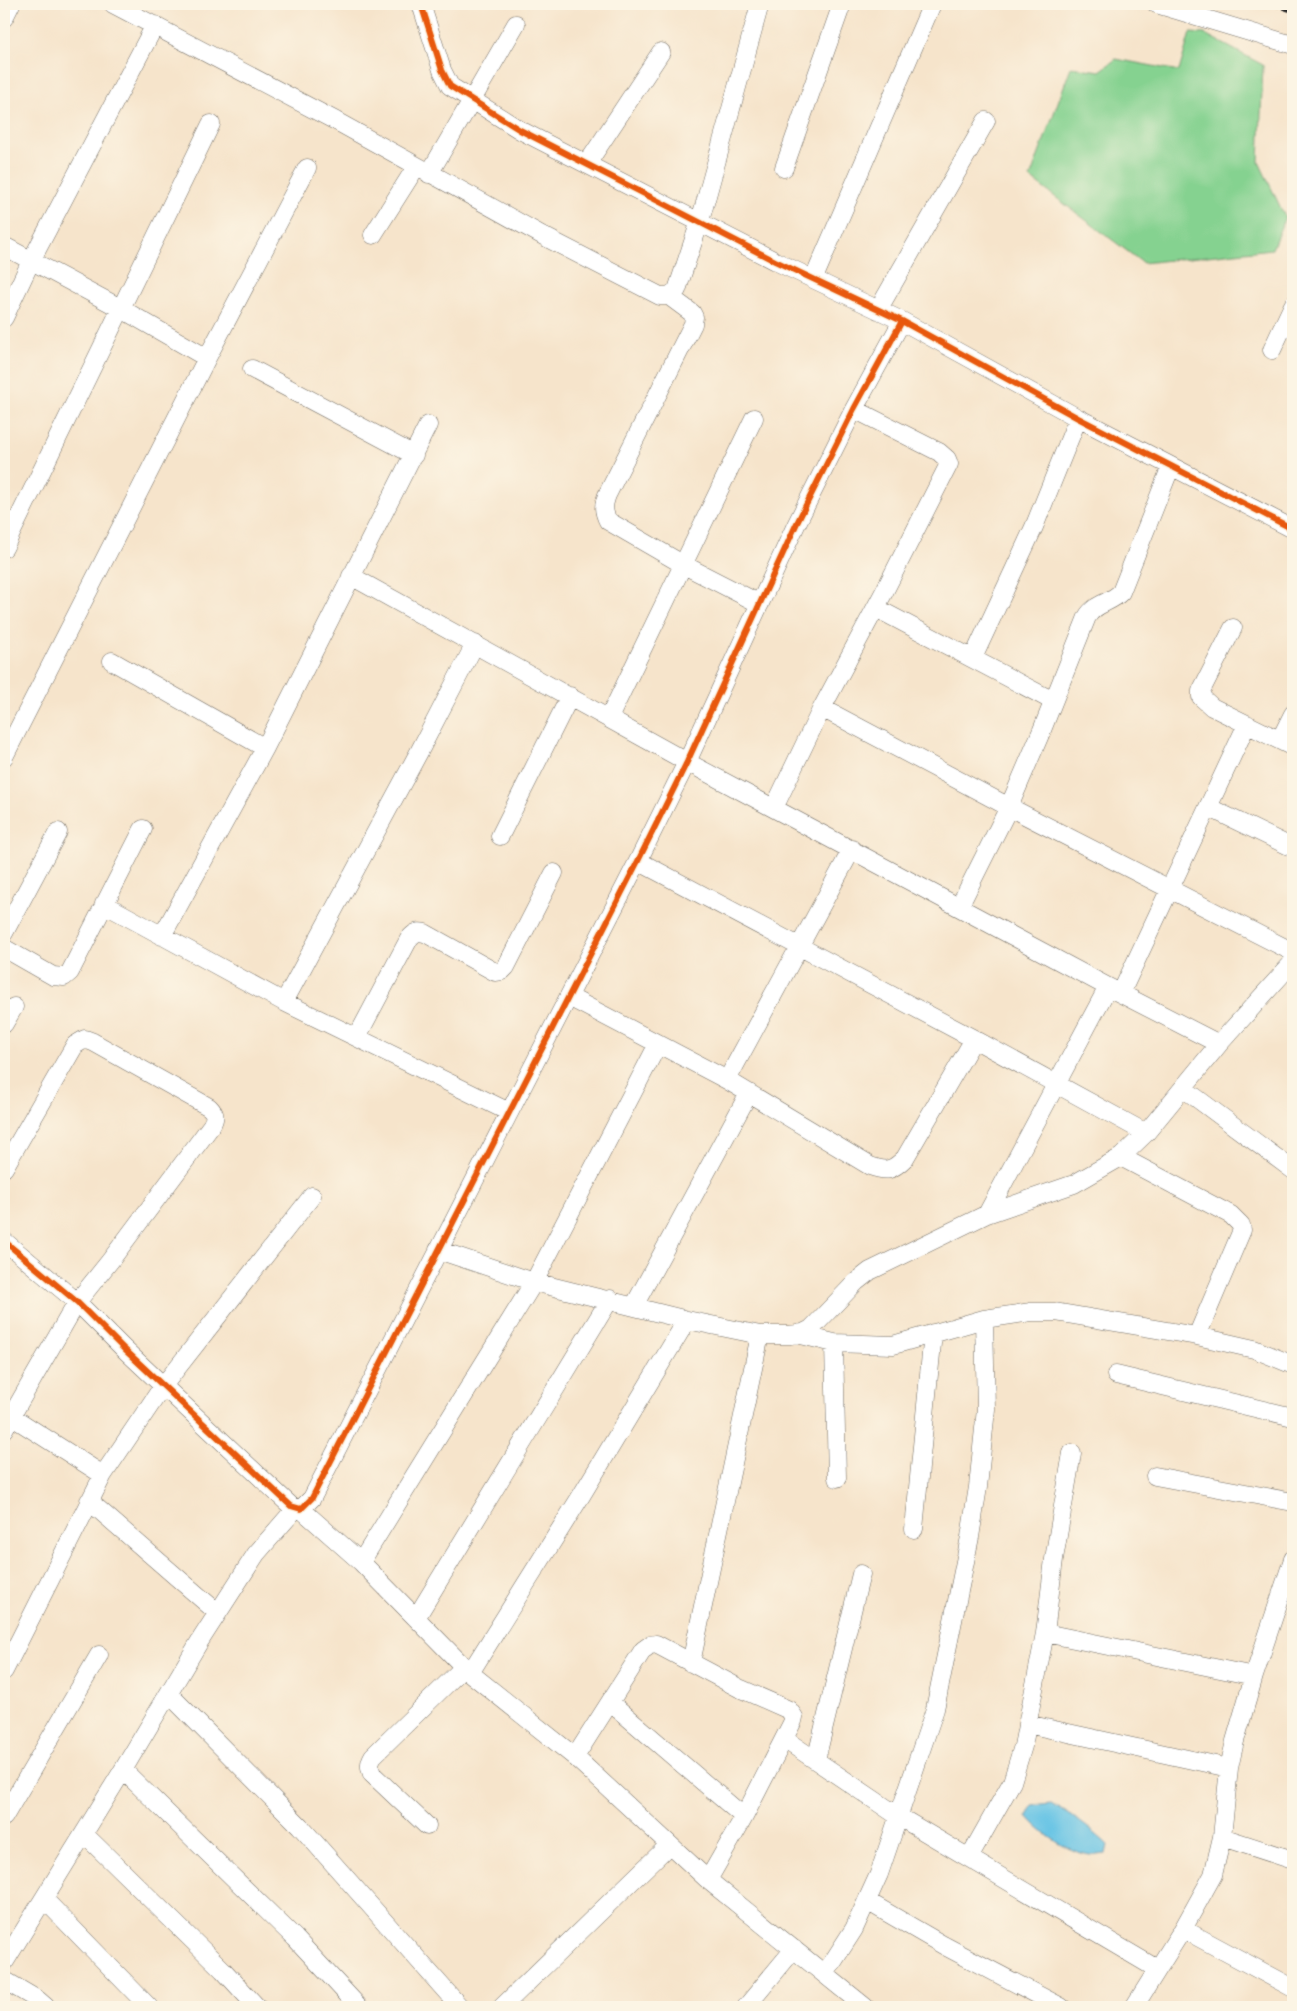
<svg xmlns="http://www.w3.org/2000/svg" width="1297" height="2011" viewBox="0 0 1297 2011" font-family="'IM FELL Double Pica',serif">
  <rect width="100%" height="100%" fill="#fcf5e5"/>
  <filter id="ink" filterUnits="userSpaceOnUse"><feTurbulence type="fractalNoise" baseFrequency=".02" numOctaves="2"/><feDisplacementMap in="SourceGraphic" scale="10" xChannelSelector="R" yChannelSelector="G"/><feConvolveMatrix kernelMatrix="1 2 1 2 8 2 1 2 1" color-interpolation-filters="sRGB"/></filter>
  <filter id="wash" filterUnits="userSpaceOnUse"><feTurbulence type="fractalNoise" baseFrequency=".0096" numOctaves="4" result="noise"/><feDisplacementMap in="SourceGraphic" scale="20" xChannelSelector="R" yChannelSelector="G"/><feGaussianBlur stdDeviation="1.12" result="paint"/><feColorMatrix in="noise" values="0 0 0 0 0 0 0 0 0 0 0 0 0 0 0 0 0 1.4 0 .05"/><feComposite in="paint" operator="in"/></filter>
  <g filter="url(#wash)">
    <rect width="100%" height="100%" fill="#f6e4cb"/>
    <!-- green -->
    <path fill="#85d290" stroke="#587e5e" d="M 1190,33 L 1205,34 L 1263,65 L 1259,162 L 1285,217 L 1272,249 L 1143,263 L 1030,178 L 1071,67 L 1100,71 L 1116,59 L 1179,71 Z"/>
    <!-- water -->
    <path fill="#67c4e5" stroke="#497888" d="M 1051,1804 C 1072,1815 1090,1828 1108,1845 L 1106,1854 C 1101,1854 1095,1856 1090,1855 C 1066,1851 1042,1834 1027,1816 L 1032,1806 Z"/>
  </g>
  <g filter="url(#ink)">
    <g fill="none" stroke-linecap="round" stroke-linejoin="round">
      <!-- minor casing -->
      <g stroke="#726c63" stroke-width="19">
        <path id="minor" d="M 113,4 L 336,121 L 547,238 L 660,296 L 669,296 L 677,290 L 700,221 L 760,4
          M 421,4 L 442,70 L 450,86 L 520,130 L 775,261 L 902,321 L 1078,418 L 1293,529
          M 1156,4 L 1293,45
          M 4,18 L 11,4
          M 587,164 L 661,52
          M 784,168 L 842,4
          M 429,174 L 516,24
          M 373,235 L 416,167
          M 4,246 L 120,308 L 207,358
          M 814,278 L 932,4
          M 669,296 L 692,313 L 694,317 L 693,324 L 607,495 C 603,506 603,511 608,521 L 684,565 L 760,604
          M 878,310 L 986,121
          M 4,318 L 31,261 L 155,25
          M 1272,350 L 1293,305
          M 252,369 L 414,455
          M 4,548 L 211,124
          M 351,576 L 687,762 L 1108,987 L 1219,1044
          M 876,608 L 1053,701
          M 1233,628 L 1201,691 L 1201,697 L 1212,707 L 1293,747
          M 973,658 L 1034,527 L 1078,418
          M 112,661 L 265,748
          M 822,708 L 1009,807 L 1293,952
          M 609,718 L 754,418
          M 1280,740 L 1293,714
          M 4,757 L 207,358 L 307,168
          M 1208,807 L 1293,848
          M 774,808 L 822,708 L 884,592 L 949,464 L 947,459 L 939,452 L 854,409
          M 500,836 L 570,696
          M 638,861 L 974,1039 L 1146,1133
          M 104,904 L 284,1002 L 509,1112
          M 959,907 L 1009,807 L 1042,730 L 1087,617 C 1095,603 1111,603 1121,592 L 1171,466
          M 4,933 L 58,832
          M 162,936 L 265,748 L 428,425
          M 4,948 L 53,976 L 64,977 L 70,972 L 143,829
          M 1121,993 L 1247,724
          M 569,997 L 727,1080 L 870,1166 C 887,1172 892,1171 905,1158 L 974,1039
          M 284,1002 L 419,752 L 475,644
          M 4,1024 L 14,1007
          M 357,1037 L 409,939 C 414,933 417,931 425,933 L 495,972 L 502,971 L 506,967 L 554,873
          M 727,1080 L 852,849
          M 1183,1088 L 1293,1170
          M 1121,1157 L 1231,1215 L 1241,1225 L 1242,1230 L 1197,1336
          M 4,1168 L 75,1045 L 85,1039 L 93,1042 L 209,1107 C 216,1114 216,1117 211,1126 L 110,1261 L 77,1302 L 4,1429
          M 987,1214 L 1108,987
          M 4,1241 L 77,1302 L 124,1349 L 291,1506 L 301,1509 L 312,1498 L 638,861 L 687,762 L 796,525 L 854,409 L 902,321
          M 438,1250 L 534,1282 L 687,1320 L 760,1335 L 791,1335 L 803,1333 L 811,1329 L 856,1282 L 870,1271 L 987,1214 L 1074,1184 L 1121,1157 L 1146,1133 L 1219,1044 L 1293,962
          M 634,1306 L 749,1093
          M 797,1334 L 834,1343 L 893,1345 L 984,1319 L 1031,1312 L 1055,1312 L 1197,1336 L 1254,1349 L 1293,1365
          M 834,1343 L 837,1478
          M 1116,1375 L 1293,1417
          M 11,1416 L 103,1475
          M 1155,1476 L 1293,1502
          M 89,1501 L 218,1613
          M 301,1509 L 361,1562 L 470,1673 L 575,1757 L 708,1880 L 865,2007
          M 914,1529 L 933,1333
          M 361,1562 L 534,1282 L 658,1044
          M 416,1618 L 610,1299
          M 1045,1633 L 1254,1676
          M 691,1663 L 760,1335
          M 4,1671 L 103,1475 L 163,1386 L 312,1196
          M 470,1673 L 581,1496 L 687,1320
          M 169,1694 L 300,1826 L 460,2007
          M 611,1703 L 744,1817
          M 1027,1724 L 1229,1768
          M 784,1739 L 898,1816 L 1157,1969
          M 575,1757 L 643,1650 L 650,1645 L 656,1644 L 739,1688 L 789,1710 L 794,1717 L 793,1721 L 744,1817 L 708,1880
          M 816,1760 L 861,1574
          M 123,1770 L 295,1938 L 359,2007
          M 4,1817 L 99,1655
          M 427,1826 L 372,1774 C 369,1766 369,1763 373,1756 L 465,1666
          M 84,1834 L 223,1970 L 257,2007
          M 1222,1837 L 1293,1860
          M 969,1858 L 1012,1782 L 1023,1746 L 1045,1633 L 1054,1559 L 1072,1453
          M 44,1899 L 149,2007
          M 867,1901 L 943,1945 L 1061,2007
          M 1183,1929 L 1293,1988
          M 4,1963 L 123,1770 L 201,1639 L 256,1554 L 296,1508
          M 825,1974 L 854,1929 L 879,1874 L 935,1709 L 970,1537 L 978,1487 L 986,1409 L 984,1319
          M 4,1980 L 38,2000 L 46,2007
          M 502,2007 L 669,1845
          M 746,2007 L 794,1949
          M 1134,2007 L 1183,1929 L 1213,1875 L 1222,1837 L 1229,1768 L 1235,1741 L 1254,1676 L 1293,1559"/>
      </g>
      <!-- minor -->
      <use href="#minor" stroke="#fff" stroke-width="18"/>
      <!-- rail -->
      <path stroke="#2b2b2b" stroke-width="4" stroke-dasharray="8 4" stroke-linecap="butt" d="M 1271,4 L 1293,11"/>
      <!-- cycleway casing -->
      <g stroke="#fcf5e5" stroke-width="9">
        <path id="cycleway" d="M 421,4 L 442,70 L 450,86 L 520,130 L 775,261 L 902,321 L 1078,418 L 1293,529
          M 4,1241 L 77,1302 L 124,1349 L 291,1506 L 301,1509 L 312,1498 L 638,861 L 687,762 L 796,525 L 854,409 L 902,321"/>
      </g>
      <!-- cycleway -->
      <use href="#cycleway" stroke="#e8590c" stroke-width="6"/>
    </g>
  </g>
  <!-- margin -->
  <rect width="1297" height="2011" fill="none" stroke="#fcf5e5" stroke-width="20"/>
</svg>
